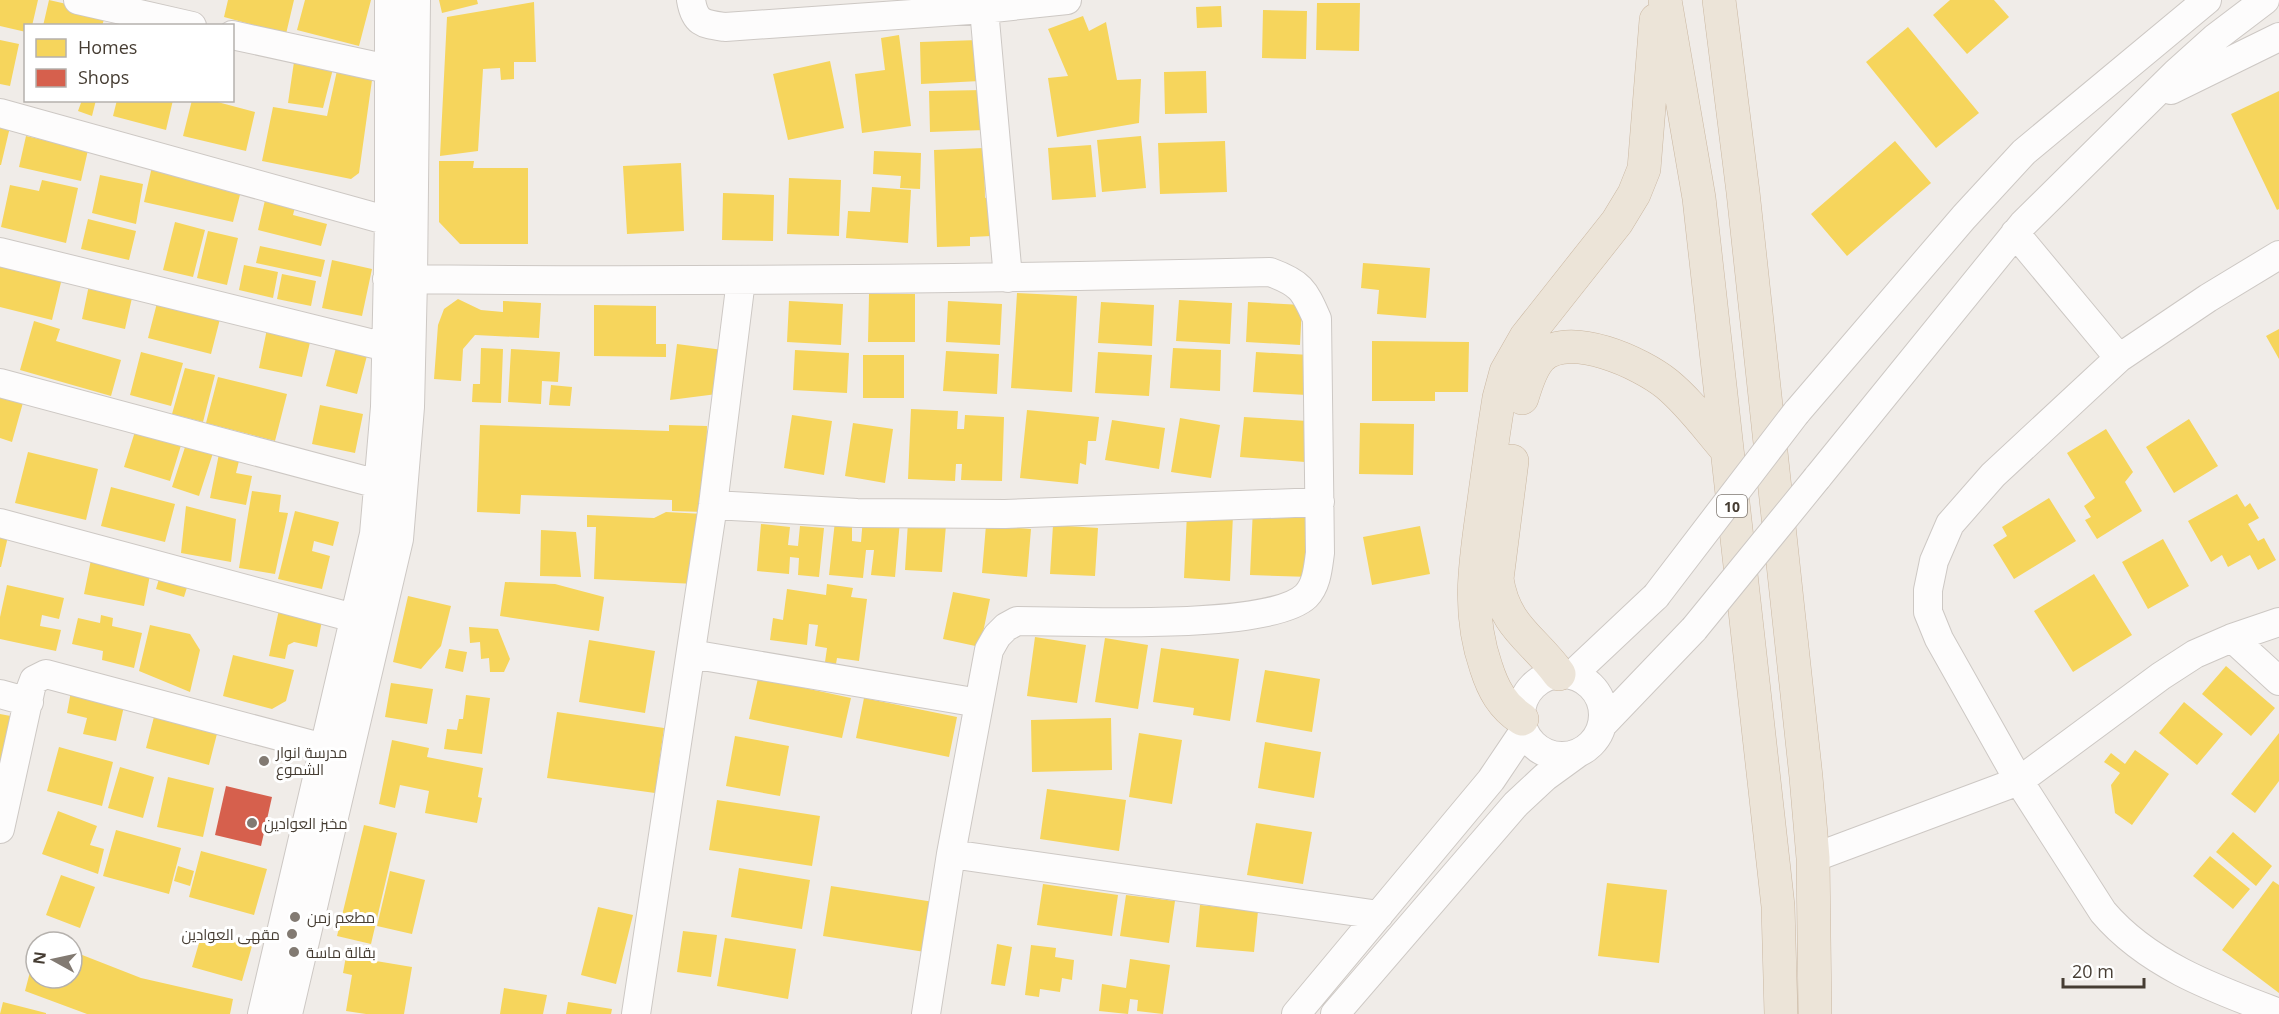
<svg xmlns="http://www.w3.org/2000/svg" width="2279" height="1014" viewBox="0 0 2279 1014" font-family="'Open Sans',Cairo,sans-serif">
  <rect width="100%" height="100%" fill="#f0ece8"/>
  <!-- homes -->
  <path fill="#f6d55c" d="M 0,0 L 38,0 L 32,26 L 26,26 L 26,32 L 0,26 Z
    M 49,0 L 106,13 L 102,26 L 43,26 Z
    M 228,0 L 294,0 L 286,34 L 224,17 Z
    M 305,0 L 371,0 L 359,46 L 297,30 Z
    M 439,0 L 477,0 L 478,4 L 442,13 Z
    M 1950,0 L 1994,0 L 2009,17 L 1967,54 L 1933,15 Z
    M 534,2 L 536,62 L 514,62 L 514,79 L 501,80 L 500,68 L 483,69 L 478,151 L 440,156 L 447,17 Z
    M 1317,3 L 1360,3 L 1359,51 L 1316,50 Z
    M 1221,6 L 1222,27 L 1197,28 L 1196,7 Z
    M 1263,10 L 1307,11 L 1306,59 L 1262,58 Z
    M 1083,16 L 1089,31 L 1106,22 L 1117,80 L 1141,79 L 1139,123 L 1057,137 L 1048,78 L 1068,76 L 1048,29 Z
    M 1908,27 L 1979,113 L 1936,148 L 1866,62 Z
    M 899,35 L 911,126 L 862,133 L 855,74 L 885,70 L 881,38 Z
    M 0,40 L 19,44 L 10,86 L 0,84 Z
    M 978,40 L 980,81 L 921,84 L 920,42 Z
    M 295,55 L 334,65 L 323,108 L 288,103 Z
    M 830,61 L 844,128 L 788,140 L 773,74 Z
    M 338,66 L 373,73 L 359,173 L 351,179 L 262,161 L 273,107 L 327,116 Z
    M 1206,71 L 1207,113 L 1165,114 L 1164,72 Z
    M 984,90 L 985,130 L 930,132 L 929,91 Z
    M 2279,91 L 2279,209 L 2277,210 L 2231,114 Z
    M 82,100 L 96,100 L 92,116 L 78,111 Z
    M 117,100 L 173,100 L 166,130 L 113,116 Z
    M 192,100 L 210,100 L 255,112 L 246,151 L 183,136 Z
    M 0,125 L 10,127 L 1,165 L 0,165 Z
    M 26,136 L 88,150 L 81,181 L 19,167 Z
    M 1141,136 L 1146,188 L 1102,192 L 1097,140 Z
    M 1225,141 L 1227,192 L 1160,194 L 1158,143 Z
    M 1895,141 L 1931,183 L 1847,256 L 1811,214 Z
    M 1091,145 L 1096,197 L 1052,200 L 1048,148 Z
    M 984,148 L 985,198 L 990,196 L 992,236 L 970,237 L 970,246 L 937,247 L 934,150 Z
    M 874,151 L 921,153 L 920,189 L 900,188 L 901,176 L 873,174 Z
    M 439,161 L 474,161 L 473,168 L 528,168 L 528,244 L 460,244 L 439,222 Z
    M 153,162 L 242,187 L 233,222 L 144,202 Z
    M 681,163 L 684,231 L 627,234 L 623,166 Z
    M 100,175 L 143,184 L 136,224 L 92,213 Z
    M 789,178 L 841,180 L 839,236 L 787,234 Z
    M 42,180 L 78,188 L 66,243 L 1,227 L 10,185 L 39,191 Z
    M 872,187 L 911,190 L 908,243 L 846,238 L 848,211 L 870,212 Z
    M 723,193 L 774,195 L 773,241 L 722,240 Z
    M 266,196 L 296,203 L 293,215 L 327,224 L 321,246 L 258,230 Z
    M 88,219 L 136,231 L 129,260 L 81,249 Z
    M 175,222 L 205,230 L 193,277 L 163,270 Z
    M 208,231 L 238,238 L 227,285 L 197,278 Z
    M 260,246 L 325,260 L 321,277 L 256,263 Z
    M 0,258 L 63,274 L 52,320 L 0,307 Z
    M 332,260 L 372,269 L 362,316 L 322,308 Z
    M 1363,263 L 1430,268 L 1426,318 L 1377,314 L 1379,290 L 1361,288 Z
    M 244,265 L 278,272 L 273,298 L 239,290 Z
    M 282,274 L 316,281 L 311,306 L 277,299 Z
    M 90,280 L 134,289 L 125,329 L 82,319 Z
    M 1017,293 L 1077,296 L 1072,392 L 1011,388 Z
    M 869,294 L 915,294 L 915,342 L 868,342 Z
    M 158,299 L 221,315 L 211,354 L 148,338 Z
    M 458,299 L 481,310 L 503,312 L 503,301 L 541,303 L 539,338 L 475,335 L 463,349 L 461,381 L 434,379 L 438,325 L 444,309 Z
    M 1179,300 L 1232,303 L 1230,344 L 1176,341 Z
    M 789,301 L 843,304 L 841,345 L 787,342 Z
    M 948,301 L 1002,304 L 1000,345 L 946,342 Z
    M 1101,302 L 1154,305 L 1152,346 L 1098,343 Z
    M 1248,302 L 1302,305 L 1300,345 L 1246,342 Z
    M 594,305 L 656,306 L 656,344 L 666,344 L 666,357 L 594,356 Z
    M 34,321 L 60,329 L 56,341 L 121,360 L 111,396 L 20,370 Z
    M 267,329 L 311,338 L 302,377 L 259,368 Z
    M 2279,329 L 2279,359 L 2266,336 Z
    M 338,340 L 369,348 L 357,394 L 326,386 Z
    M 1372,341 L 1469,342 L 1468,392 L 1435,392 L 1435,401 L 1372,401 Z
    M 677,344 L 723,350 L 717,394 L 670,400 Z
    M 481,348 L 503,349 L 501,403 L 472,402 L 473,384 L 480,384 Z
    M 1173,348 L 1221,350 L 1220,391 L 1170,388 Z
    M 511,349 L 560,352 L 558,382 L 542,381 L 541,404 L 508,402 Z
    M 795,350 L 849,353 L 847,393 L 793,390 Z
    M 946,351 L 999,354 L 997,394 L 943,391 Z
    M 141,352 L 183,363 L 171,406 L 130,395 Z
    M 1098,352 L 1152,355 L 1149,396 L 1095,393 Z
    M 1256,352 L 1310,355 L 1307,395 L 1253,392 Z
    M 863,355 L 904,355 L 904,398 L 863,398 Z
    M 185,368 L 215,375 L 203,422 L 172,414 Z
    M 218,377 L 287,394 L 275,441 L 206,423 Z
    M 551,385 L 572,387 L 570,406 L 549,405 Z
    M 0,391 L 24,399 L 12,442 L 0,438 Z
    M 320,405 L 363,414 L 355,453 L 312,444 Z
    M 911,409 L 958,411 L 957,429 L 964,429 L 965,415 L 1004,417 L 1002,481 L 961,480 L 962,464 L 956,464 L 955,481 L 908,479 Z
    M 1027,410 L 1099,417 L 1096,441 L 1088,441 L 1086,465 L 1080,463 L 1078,484 L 1020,478 Z
    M 792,415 L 832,421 L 824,475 L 784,468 Z
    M 1244,417 L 1308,421 L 1305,462 L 1240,457 Z
    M 1180,418 L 1220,425 L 1211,478 L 1171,472 Z
    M 2189,419 L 2218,466 L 2174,493 L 2146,447 Z
    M 1112,420 L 1165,428 L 1159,469 L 1105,460 Z
    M 853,423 L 893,429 L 885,483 L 845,476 Z
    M 1360,423 L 1414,424 L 1413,475 L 1359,474 Z
    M 137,425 L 183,439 L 170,481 L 124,467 Z
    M 480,425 L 669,431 L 669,425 L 707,426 L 705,512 L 672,511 L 672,500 L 521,495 L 520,514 L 477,512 Z
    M 2106,429 L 2133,472 L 2125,482 L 2142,511 L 2097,539 L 2085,520 L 2091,517 L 2084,506 L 2095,498 L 2067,453 Z
    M 187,441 L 214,450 L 199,496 L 172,487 Z
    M 220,449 L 241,453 L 236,473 L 252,476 L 246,505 L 210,498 Z
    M 28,452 L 98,469 L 86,520 L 15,503 Z
    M 111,487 L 175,504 L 165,542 L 101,526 Z
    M 252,491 L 281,495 L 279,512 L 288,513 L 275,574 L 239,568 Z
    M 2237,494 L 2245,507 L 2250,503 L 2259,518 L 2248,524 L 2258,541 L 2264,538 L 2276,560 L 2258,570 L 2250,555 L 2228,567 L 2222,555 L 2211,562 L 2188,521 Z
    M 2049,498 L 2076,541 L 2014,579 L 1993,545 L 2007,536 L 2002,527 Z
    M 186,506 L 236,519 L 231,562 L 181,553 Z
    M 1253,508 L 1313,510 L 1311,577 L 1250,575 Z
    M 295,511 L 339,522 L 333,546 L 314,541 L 312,551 L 330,556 L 322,589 L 278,579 Z
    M 666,512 L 704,514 L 695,584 L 594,579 L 596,527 L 587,527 L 587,515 L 654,518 Z
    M 1187,513 L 1233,515 L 1230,581 L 1184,578 Z
    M 863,518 L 900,521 L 895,577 L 871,575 L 874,550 L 866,550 L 863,578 L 829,575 L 835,521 L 852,523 L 852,541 L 861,542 Z
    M 908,522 L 946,525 L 942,572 L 905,570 Z
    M 761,524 L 790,527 L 788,545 L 798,546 L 800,526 L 824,528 L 819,577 L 798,575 L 799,558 L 790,557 L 789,574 L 757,571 Z
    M 986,525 L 1031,529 L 1027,577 L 982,573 Z
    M 1053,525 L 1098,528 L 1095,576 L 1050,574 Z
    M 1420,526 L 1430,574 L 1372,585 L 1363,537 Z
    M 0,529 L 9,532 L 1,567 L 0,567 Z
    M 541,530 L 576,532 L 581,577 L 540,576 Z
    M 2163,539 L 2189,586 L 2148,609 L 2122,562 Z
    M 92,555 L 151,570 L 144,606 L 84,594 Z
    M 161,572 L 189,581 L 184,597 L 156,589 Z
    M 2094,574 L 2132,635 L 2073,672 L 2034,611 Z
    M 505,582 L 555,584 L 604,597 L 599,631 L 500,616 Z
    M 827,584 L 853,588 L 851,597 L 867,599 L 859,661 L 837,658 L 836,664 L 825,662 L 827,648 L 815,646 L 818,625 L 809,624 L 807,645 L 770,640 L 773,618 L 783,620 L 787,589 L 826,595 Z
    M 7,585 L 64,598 L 59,619 L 42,615 L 40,626 L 61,630 L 56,651 L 0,639 L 0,617 Z
    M 953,592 L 990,599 L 980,647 L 943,639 Z
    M 408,596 L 451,606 L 441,646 L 421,669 L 393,662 Z
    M 280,605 L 323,615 L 317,647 L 294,642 L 288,645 L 285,659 L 269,656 Z
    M 101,615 L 113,618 L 112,626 L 142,633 L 134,668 L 102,660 L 103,651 L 72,644 L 78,618 L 100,623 Z
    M 150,625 L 190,634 L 200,650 L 190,692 L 139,671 Z
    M 469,627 L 498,629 L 510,659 L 504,672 L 490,672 L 489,658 L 481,659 L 480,642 L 470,643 Z
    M 1035,637 L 1086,645 L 1077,703 L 1027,696 Z
    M 1105,638 L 1148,645 L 1138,709 L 1095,702 Z
    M 589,640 L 655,651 L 645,713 L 579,702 Z
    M 1161,648 L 1239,659 L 1230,721 L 1193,715 L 1194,708 L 1153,702 Z
    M 449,649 L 467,652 L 463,672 L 445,668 Z
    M 233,655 L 294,670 L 286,701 L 272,709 L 223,696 Z
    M 2226,666 L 2275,708 L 2251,736 L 2202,694 Z
    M 1265,670 L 1320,679 L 1312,732 L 1256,722 Z
    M 758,678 L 851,698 L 842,738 L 749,719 Z
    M 391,683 L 433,689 L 427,724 L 385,717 Z
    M 72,686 L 125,702 L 116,741 L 83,734 L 87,718 L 67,713 Z
    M 466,695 L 490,698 L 482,754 L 444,749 L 447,729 L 457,730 L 459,719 L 463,719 Z
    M 864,698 L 957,717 L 949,757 L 856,738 Z
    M 2184,702 L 2223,734 L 2197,765 L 2159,733 Z
    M 156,709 L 219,726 L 209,765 L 146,748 Z
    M 557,712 L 664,728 L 655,793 L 547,778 Z
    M 0,714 L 16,717 L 0,765 Z
    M 1111,718 L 1112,770 L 1032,772 L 1031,720 Z
    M 1139,733 L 1182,740 L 1172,804 L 1129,797 Z
    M 2279,733 L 2279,781 L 2255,813 L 2231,794 Z
    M 735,736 L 789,746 L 780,796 L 726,786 Z
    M 392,740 L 429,748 L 427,757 L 483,768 L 478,797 L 482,798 L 477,823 L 425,813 L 429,791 L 400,785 L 395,808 L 379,804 Z
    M 1265,742 L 1321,752 L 1314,798 L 1258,788 Z
    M 59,747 L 113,762 L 102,806 L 47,791 Z
    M 2135,750 L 2169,774 L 2132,825 L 2115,813 L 2111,785 L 2120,773 L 2104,762 L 2111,753 L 2125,764 Z
    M 120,767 L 154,777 L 143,818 L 108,808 Z
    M 168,777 L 214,788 L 203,837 L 157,827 Z
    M 1047,789 L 1126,800 L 1119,851 L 1040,839 Z
    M 717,800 L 820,816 L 812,866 L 709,850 Z
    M 58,811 L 97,826 L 90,845 L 104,849 L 98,874 L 42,854 Z
    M 1256,823 L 1312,832 L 1303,884 L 1247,875 Z
    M 364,825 L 397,833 L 371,944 L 337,936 Z
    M 116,830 L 181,848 L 169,894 L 103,876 Z
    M 2233,832 L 2272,866 L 2256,886 L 2216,852 Z
    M 201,851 L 267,869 L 254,915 L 189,897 Z
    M 2210,856 L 2250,889 L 2233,909 L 2193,876 Z
    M 178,866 L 194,871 L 190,886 L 174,881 Z
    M 739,868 L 810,880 L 802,929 L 731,917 Z
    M 390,871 L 425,880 L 412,934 L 377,926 Z
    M 61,875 L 95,887 L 80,928 L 46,915 Z
    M 2273,881 L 2279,885 L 2279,993 L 2222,950 Z
    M 1607,883 L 1667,890 L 1659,963 L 1598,956 Z
    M 1043,884 L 1118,895 L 1112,936 L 1037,925 Z
    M 831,886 L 934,902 L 925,952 L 823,936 Z
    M 1126,895 L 1175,901 L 1169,943 L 1120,936 Z
    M 1200,905 L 1258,911 L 1254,952 L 1196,947 Z
    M 598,907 L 633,915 L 616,984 L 581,975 Z
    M 683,931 L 717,935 L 711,977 L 677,972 Z
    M 222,938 L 252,946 L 242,981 L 192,967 L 199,943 Z
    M 725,938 L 796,949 L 788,999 L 717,986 Z
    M 997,944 L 1012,947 L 1005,986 L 991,984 Z
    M 1031,945 L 1056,948 L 1055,957 L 1074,960 L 1072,980 L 1062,978 L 1060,992 L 1040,989 L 1039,997 L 1025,995 Z
    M 72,951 L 141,978 L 233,999 L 230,1014 L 87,1014 L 25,991 L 35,953 L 36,978 L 72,978 Z
    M 346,956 L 412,967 L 404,1014 L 366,1014 L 346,1011 L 352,975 L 343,973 Z
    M 1130,959 L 1170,965 L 1163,1014 L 1137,1011 L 1138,1000 L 1130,999 L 1128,1014 L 1099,1011 L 1102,984 L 1126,988 Z
    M 504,988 L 547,995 L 543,1014 L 500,1014 Z
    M 3,1002 L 46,1013 L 46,1014 L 0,1014 Z
    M 568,1002 L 612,1009 L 611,1014 L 566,1014 Z"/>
  <!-- shops -->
  <path fill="#d6604d" d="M 226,786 L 272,797 L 261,846 L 215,835 Z"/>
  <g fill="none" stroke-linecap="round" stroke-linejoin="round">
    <!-- minor casing -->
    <g stroke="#cdc8c4" stroke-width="30">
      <path id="minor" d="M 78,0 L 192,26
        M 691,0 C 695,24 704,24 725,27 L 984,9 L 1067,0
        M 984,9 L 1008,278
        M 232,35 L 388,69
        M 2171,90 L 2279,37
        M 0,113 L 389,221
        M 2015,233 L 2119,358
        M 0,252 L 386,347
        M 2279,255 L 2208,298 L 2119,358 L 1993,475 L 1950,524 L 1934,561 L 1928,590 L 1928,612 L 1939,639 L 2019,781 L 2103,912 C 2148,965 2215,989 2279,1013
        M 387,279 C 681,282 976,279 1270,272 C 1300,283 1304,289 1317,319 L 1320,553 C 1318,567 1317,585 1306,596 C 1270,631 1073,621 1017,621 L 1006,627 L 997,636 L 989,650 L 951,854 L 926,1014
        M 0,383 L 378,484
        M 1796,413 L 1964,217 L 2024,152 L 2207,0
        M 1817,478 L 2023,224 L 2176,73 L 2215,38 L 2265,0
        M 713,505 L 857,513 L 1005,514 L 1320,502
        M 0,523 L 354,618
        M 2232,638 L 2279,681
        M 691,654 L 979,703
        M1521 715a41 41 0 1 1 82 0a41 41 0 1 1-82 0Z
        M 1572,675 L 1656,596
        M 0,694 L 29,702
        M 1602,725 L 1694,629
        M 0,829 L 31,688 L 34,680 L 46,674 L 324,748
        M 951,854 L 1379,915
        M 1813,858 L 2019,781 L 2161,676 L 2195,654 L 2232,638 L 2279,622
        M 262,1014 L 374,534 L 385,407 L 389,221 L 389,0
        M 288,1014 L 399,539 L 410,407 L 413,279 L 416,0
        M 636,1014 L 713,505 L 741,280
        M 1296,1014 L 1491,780 L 1524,731
        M 1335,1014 L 1516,804 L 1545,777 L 1578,753"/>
    </g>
    <!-- highway casing -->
    <g stroke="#cab7a1" stroke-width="34">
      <path id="highway" d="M 1665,0 L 1699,198 L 1778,906 L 1781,1014
        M 1719,0 L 1743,192 L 1806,777 L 1813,858 L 1815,1014
        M 1522,398 C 1526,385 1531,367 1541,357 C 1570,330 1641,363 1667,384 C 1690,403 1707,427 1726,449
        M 1512,461 L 1497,579 C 1504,627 1534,639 1559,674
        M 1522,719 C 1502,706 1493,689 1486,667 C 1467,612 1475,564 1483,508 C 1488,471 1493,435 1499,398 L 1506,372 L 1526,337 L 1617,222 L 1634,194 L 1644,169 L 1656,20"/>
    </g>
    <!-- minor -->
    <use href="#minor" stroke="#fdfcfc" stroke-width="28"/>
    <!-- highway -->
    <use href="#highway" stroke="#ece4d8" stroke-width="33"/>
    <!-- minor-bridge casing -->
    <g stroke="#cdc8c4" stroke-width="30" stroke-linecap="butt">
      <path id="minor-bridge" d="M 1656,596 L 1796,413
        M 1694,629 L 1817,478"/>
    </g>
    <!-- minor-bridge -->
    <use href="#minor-bridge" stroke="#fdfcfc" stroke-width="28"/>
  </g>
  <!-- markers -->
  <g fill="#827a72" stroke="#fff" stroke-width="2">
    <circle cx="264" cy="761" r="6"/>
    <circle cx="252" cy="823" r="6"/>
    <circle cx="295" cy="917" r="6"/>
    <circle cx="292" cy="934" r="6"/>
    <circle cx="294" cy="952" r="6"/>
  </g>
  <g text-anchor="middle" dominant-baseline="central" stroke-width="6" stroke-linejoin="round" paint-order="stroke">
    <!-- shield labels -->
    <rect fill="#fff" stroke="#7e7770" stroke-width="1.5" x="1717" y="495" width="30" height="22" rx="4.5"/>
    <g font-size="14" font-weight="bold" fill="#463d33">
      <text x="1732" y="506">10</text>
    </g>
    <!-- poi labels -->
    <g font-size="15" fill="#463d33" stroke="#fff" text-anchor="start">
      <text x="276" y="752">مدرسة انوار<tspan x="276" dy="17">الشموع</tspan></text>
      <text x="264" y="823">مخبز العوادين</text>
      <text x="307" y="917">مطعم زمن</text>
      <text x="280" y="934" text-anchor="end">مقهى العوادين</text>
      <text x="306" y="952">بقالة ماسة</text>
    </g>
  </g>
  <!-- legend -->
  <rect x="24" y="24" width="210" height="78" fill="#ffffff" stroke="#b5b1ad" stroke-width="1.5"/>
  <rect x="36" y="39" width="30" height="18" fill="#f6d55c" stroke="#b5b1ad" stroke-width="1.5"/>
  <text x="78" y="54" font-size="18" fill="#463d33">Homes</text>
  <rect x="36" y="69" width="30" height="18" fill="#d6604d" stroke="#b5b1ad" stroke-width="1.5"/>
  <text x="78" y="84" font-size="18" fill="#463d33">Shops</text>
  <!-- north arrow -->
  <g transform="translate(54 960) rotate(278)"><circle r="28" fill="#ffffff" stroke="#b5b1ad" stroke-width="1.5"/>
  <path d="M0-4.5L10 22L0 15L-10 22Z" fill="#827a72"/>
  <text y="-9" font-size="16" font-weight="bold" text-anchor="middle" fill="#463d33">N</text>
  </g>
  <!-- scale -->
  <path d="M2063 978v9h81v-9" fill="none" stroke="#463d33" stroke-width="3"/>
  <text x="2072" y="978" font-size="18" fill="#463d33" stroke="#ffffff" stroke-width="4.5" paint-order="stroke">20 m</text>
</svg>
